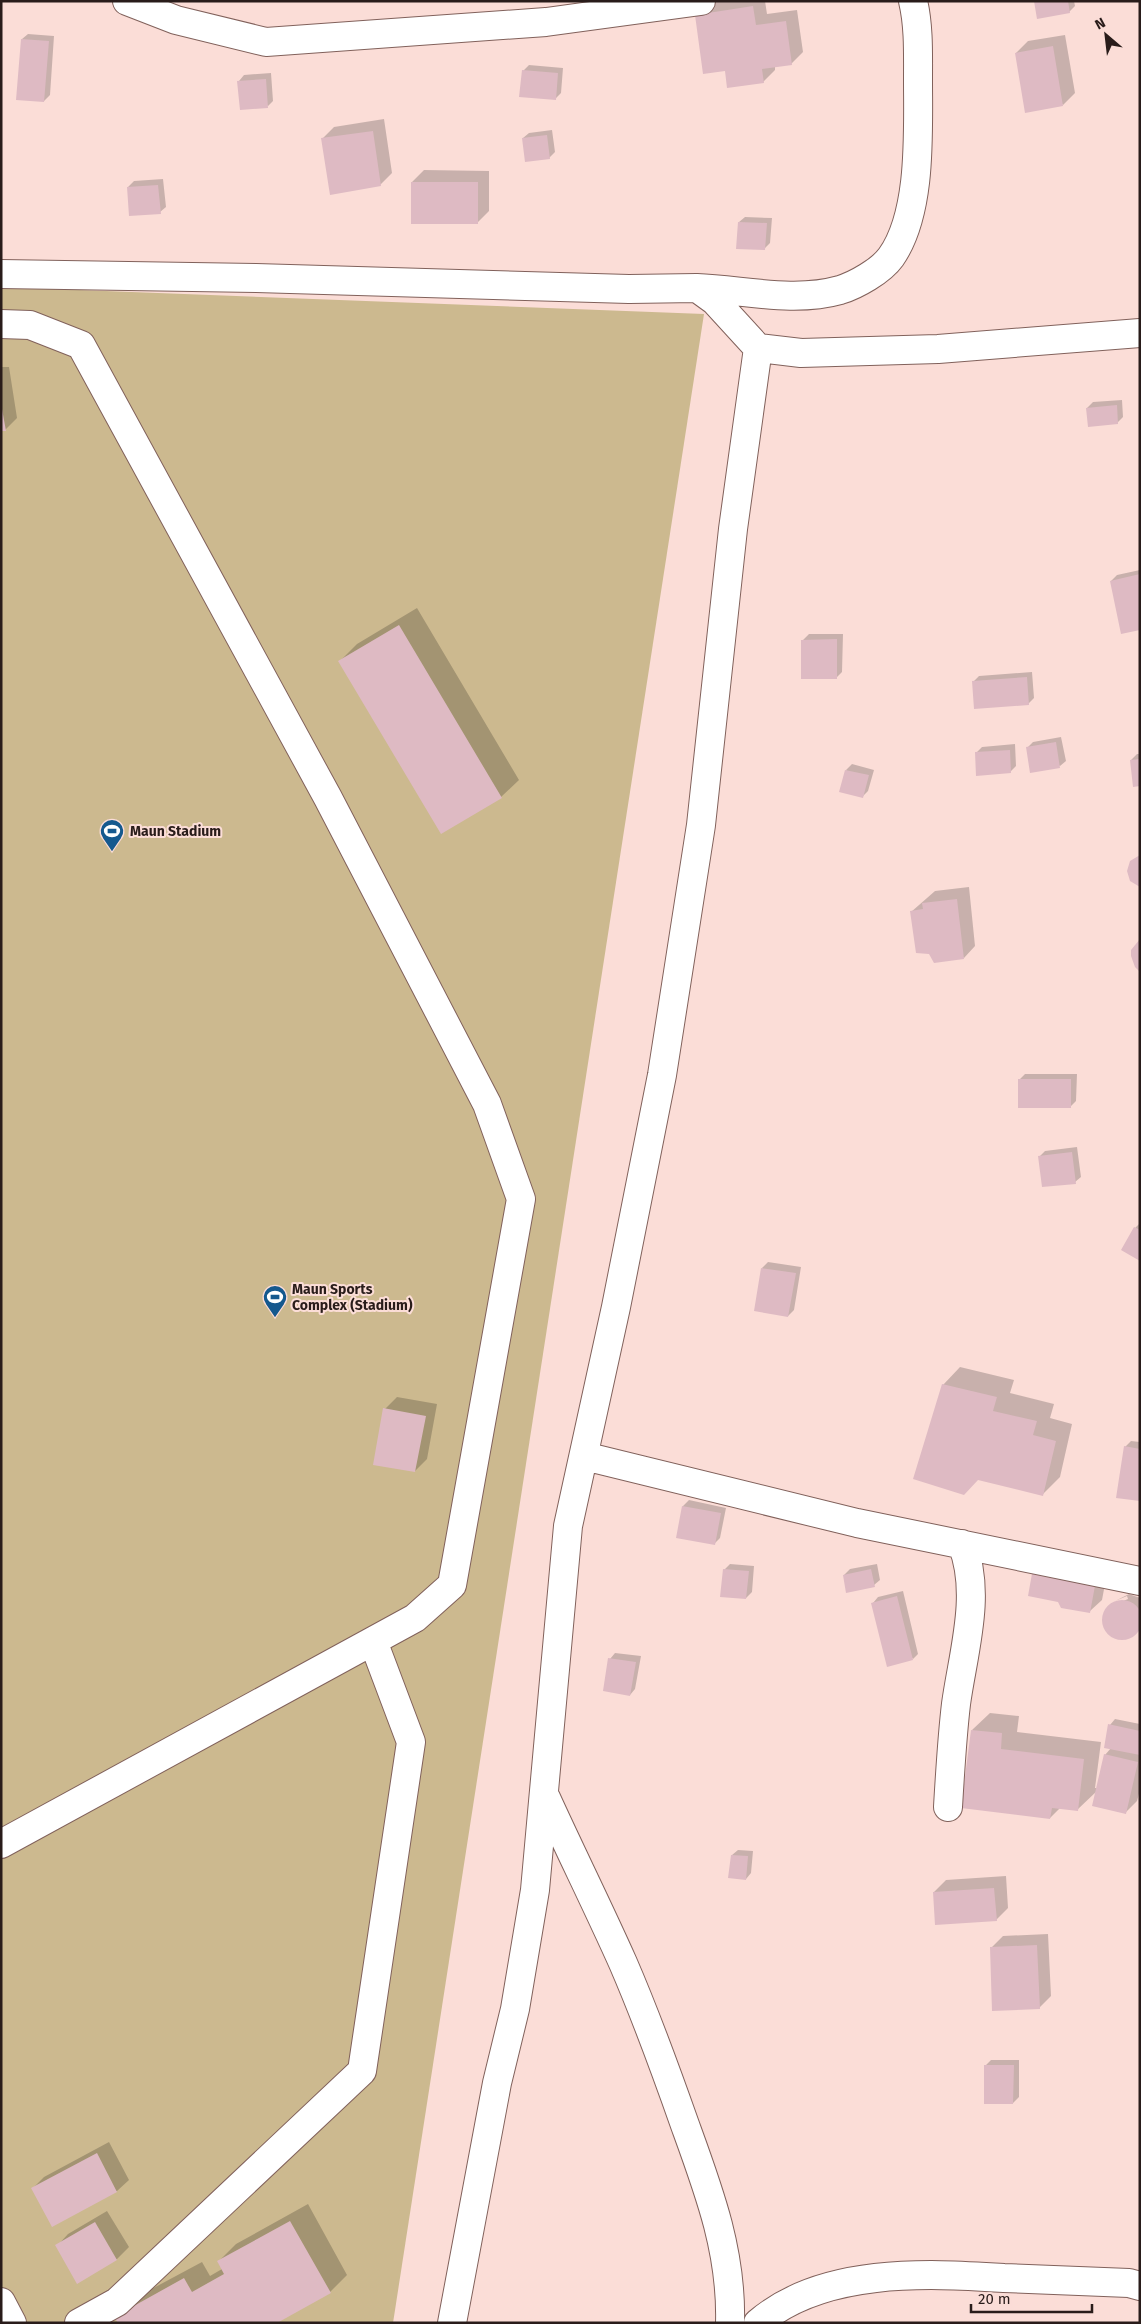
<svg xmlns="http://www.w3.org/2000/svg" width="1141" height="2324" viewBox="0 0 1141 2324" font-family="'Fira Sans',sans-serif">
  <rect width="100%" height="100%" fill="#fbddd7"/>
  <!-- green -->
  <path fill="#ccb98f" d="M 1,287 L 704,314 L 393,2323 L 1,2323 Z"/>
  <!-- shadow -->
  <path fill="#0003" d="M 721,1 L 765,1 L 767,14 L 797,10 L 803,52 L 791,64 L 775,66 L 775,70 L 763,82 L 726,70 L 697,15 L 708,3 Z
    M 1036,1 L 1074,1 L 1075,6 L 1069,12 Z
    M 28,34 L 54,36 L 50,95 L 44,101 L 22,39 Z
    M 1065,35 L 1075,93 L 1063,105 L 1016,53 L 1028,41 Z
    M 529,65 L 563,68 L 561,93 L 555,99 L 523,71 Z
    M 271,73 L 273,101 L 268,106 L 239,81 L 244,75 Z
    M 384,119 L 392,173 L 380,185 L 322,139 L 334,127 Z
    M 552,130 L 555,152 L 549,158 L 523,138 L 529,133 Z
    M 424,170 L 489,171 L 489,211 L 477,223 L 412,182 Z
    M 163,179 L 166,207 L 160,212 L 128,187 L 134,181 Z
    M 745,217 L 772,218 L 770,243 L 764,249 L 739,222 Z
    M 1,367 L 9,367 L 17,418 L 5,430 L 1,430 Z
    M 1122,400 L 1123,417 L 1117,423 L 1087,408 L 1093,402 Z
    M 1140,570 L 1140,628 L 1111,581 L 1117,575 Z
    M 417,608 L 519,780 L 501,797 L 442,832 L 340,661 L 357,644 Z
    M 809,634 L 843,634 L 842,672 L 836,678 L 803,640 Z
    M 1032,672 L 1034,698 L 1028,704 L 973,682 L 979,676 Z
    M 1061,737 L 1066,761 L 1060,766 L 1027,748 L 1033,742 Z
    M 1015,744 L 1016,766 L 1010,772 L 976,753 L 982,747 Z
    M 1137,754 L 1140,754 L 1140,785 L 1131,760 Z
    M 852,764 L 874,770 L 868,791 L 862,797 L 846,770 Z
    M 969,887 L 975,946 L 964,958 L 911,912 L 935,891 Z
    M 1025,1074 L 1077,1074 L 1076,1101 L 1070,1107 L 1019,1080 Z
    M 1077,1147 L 1081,1177 L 1075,1182 L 1039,1157 L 1045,1151 Z
    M 1140,1223 L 1140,1259 L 1135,1228 Z
    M 768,1262 L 801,1267 L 794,1310 L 788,1316 L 762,1268 Z
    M 960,1367 L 1014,1380 L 1010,1393 L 1054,1404 L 1050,1418 L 1072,1424 L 1060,1477 L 1043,1494 L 943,1385 Z
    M 397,1397 L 437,1404 L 427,1459 L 415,1471 L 385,1409 Z
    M 1131,1441 L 1140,1442 L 1140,1500 L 1125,1447 Z
    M 689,1500 L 726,1508 L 720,1538 L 714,1544 L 677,1537 L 683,1506 Z
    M 1046,1556 L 1108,1568 L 1102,1600 L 1090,1611 Z
    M 730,1564 L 754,1566 L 752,1592 L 746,1598 L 724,1570 Z
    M 877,1564 L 880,1580 L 874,1585 L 844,1575 L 850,1569 Z
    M 903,1591 L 918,1654 L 913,1659 L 873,1603 L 878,1597 Z
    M 1129,1594 L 1140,1598 L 1140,1630 L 1127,1639 L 1114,1637 L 1109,1634 L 1104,1621 L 1107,1610 L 1111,1606 L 1128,1599 L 1127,1596 L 1115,1601 Z
    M 615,1653 L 641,1656 L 635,1689 L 630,1695 L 610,1659 Z
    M 990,1713 L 1019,1716 L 1017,1732 L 1101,1742 L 1095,1788 L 1097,1788 L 1105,1755 L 1111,1748 L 1110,1725 L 1115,1719 L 1140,1724 L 1140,1790 L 1137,1801 L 1125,1813 L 1097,1791 L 1077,1810 L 1060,1808 L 1050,1818 L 972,1730 Z
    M 738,1850 L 753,1851 L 751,1873 L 746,1879 L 732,1855 Z
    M 1006,1876 L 1008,1908 L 996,1920 L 934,1892 L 946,1880 Z
    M 1048,1934 L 1051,1996 L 1039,2008 L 991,1948 L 1003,1936 Z
    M 991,2060 L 1019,2060 L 1019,2097 L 1013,2103 L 986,2065 Z
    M 109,2142 L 129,2180 L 117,2191 L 33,2188 L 44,2177 Z
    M 308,2204 L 347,2275 L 330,2292 L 119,2323 L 133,2299 L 202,2262 L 210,2276 L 222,2269 L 218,2262 L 236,2244 Z
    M 107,2211 L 129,2247 L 117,2259 L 78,2282 L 57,2246 L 68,2234 Z"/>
  <!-- building -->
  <path fill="#debac3" d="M 1034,1 L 1068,1 L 1070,13 L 1037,19 Z
    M 753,6 L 756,25 L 786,21 L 792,65 L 762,69 L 764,83 L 727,88 L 725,71 L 703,74 L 695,15 Z
    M 21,39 L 49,41 L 44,102 L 16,100 Z
    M 1053,46 L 1063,106 L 1025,113 L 1015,53 Z
    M 522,70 L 558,73 L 556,100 L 519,97 Z
    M 266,79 L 268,108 L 240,110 L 237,81 Z
    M 373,131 L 381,186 L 330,195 L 321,138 Z
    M 547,135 L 550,159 L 525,162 L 522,138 Z
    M 411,182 L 478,182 L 478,224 L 411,224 Z
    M 158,185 L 161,214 L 129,216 L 127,187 Z
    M 738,222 L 767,223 L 765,250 L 736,249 Z
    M 1117,405 L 1118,424 L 1088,427 L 1086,408 Z
    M 1,409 L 2,409 L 6,431 L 1,431 Z
    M 1140,574 L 1140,630 L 1121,634 L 1110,581 Z
    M 399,625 L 502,798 L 441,834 L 338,661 Z
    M 837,639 L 837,679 L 801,679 L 801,640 Z
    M 1027,677 L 1029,705 L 974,709 L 972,681 Z
    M 1056,742 L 1060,768 L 1030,773 L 1026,747 Z
    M 1010,750 L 1011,773 L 976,776 L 975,752 Z
    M 1140,759 L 1140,786 L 1133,787 L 1130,760 Z
    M 845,770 L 869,775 L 863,798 L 839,792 Z
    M 1140,855 L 1140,887 L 1130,881 L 1127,871 L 1130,861 Z
    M 957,899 L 964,959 L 934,963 L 929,954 L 916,953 L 910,911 L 923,909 L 922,903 Z
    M 1140,939 L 1140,972 L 1135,967 L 1131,956 L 1131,950 Z
    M 1018,1079 L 1071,1079 L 1071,1108 L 1018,1108 Z
    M 1072,1152 L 1076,1184 L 1042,1187 L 1038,1156 Z
    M 1134,1227 L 1140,1230 L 1140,1261 L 1121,1250 Z
    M 761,1268 L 796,1273 L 788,1317 L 754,1311 Z
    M 942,1384 L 997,1397 L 993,1411 L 1037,1421 L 1033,1435 L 1056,1441 L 1043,1496 L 978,1480 L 964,1495 L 913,1479 Z
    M 383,1408 L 426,1416 L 415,1472 L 373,1465 Z
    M 1124,1446 L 1140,1449 L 1140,1501 L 1116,1498 Z
    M 682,1506 L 721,1513 L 715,1545 L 676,1538 Z
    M 1033,1568 L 1096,1580 L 1090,1613 L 1061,1608 L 1058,1602 L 1028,1596 Z
    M 723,1569 L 749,1571 L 746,1599 L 720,1597 Z
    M 871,1569 L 875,1587 L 846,1593 L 843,1575 Z
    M 897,1596 L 913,1660 L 887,1667 L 871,1603 Z
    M1102 1620a20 20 0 1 1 40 0a20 20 0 1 1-40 0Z
    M 608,1658 L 636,1662 L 630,1696 L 603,1691 Z
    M 1108,1724 L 1140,1731 L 1140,1755 L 1104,1748 Z
    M 971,1730 L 1002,1733 L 1001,1749 L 1084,1759 L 1078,1811 L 1052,1808 L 1050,1819 L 961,1808 Z
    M 1104,1754 L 1138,1762 L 1126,1814 L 1092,1806 Z
    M 731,1855 L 748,1856 L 746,1880 L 728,1878 Z
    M 994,1888 L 997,1921 L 935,1925 L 933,1892 Z
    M 1037,1945 L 1040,2009 L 992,2011 L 990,1947 Z
    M 984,2065 L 1014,2065 L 1013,2104 L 984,2104 Z
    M 97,2153 L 117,2192 L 52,2227 L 31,2188 Z
    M 290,2221 L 331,2293 L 277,2323 L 118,2323 L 114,2317 L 184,2278 L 192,2292 L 224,2274 L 217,2261 Z
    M 95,2222 L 117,2260 L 77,2284 L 55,2245 Z"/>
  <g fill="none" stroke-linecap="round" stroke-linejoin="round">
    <!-- minor casing -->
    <g stroke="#81615b" stroke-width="30">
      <path id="minor" d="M 127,1 L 176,20 L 266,42 L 546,22 L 701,1
        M 1,274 L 256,278 L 629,289 L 697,288 L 715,301 L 758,348
        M 697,288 C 744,290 794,303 840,290 C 856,285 881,271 891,257 C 922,213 918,133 918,80 C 918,55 919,26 913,1
        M 1,324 L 30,325 L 81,345 L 328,798 L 487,1104 L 521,1199 L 452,1585 L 415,1618 L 1,1844
        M 584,1456 L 857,1523 L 1140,1581
        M 546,1798 C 571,1853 598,1907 623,1963 C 646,2016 666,2071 685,2125 C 709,2191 732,2252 730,2323
        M 948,1807 C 950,1773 952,1738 956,1704 C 963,1653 982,1594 962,1544
        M 1,2302 L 12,2323
        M 79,2323 L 117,2302 L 362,2071 L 411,1742 L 373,1641
        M 452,2323 L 497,2083 L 515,2009 L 535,1890 L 568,1526 L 616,1307 L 662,1075 L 701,825 L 733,529 L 758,348 L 801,353 L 938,349 L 1140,333
        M 758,2323 C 822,2268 925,2273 1004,2278 C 1045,2280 1087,2281 1129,2283 L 1140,2286"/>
    </g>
    <!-- minor -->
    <use href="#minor" stroke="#fff" stroke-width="28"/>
  </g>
  <!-- icons -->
  <defs>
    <g id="stadium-pin" transform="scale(1.25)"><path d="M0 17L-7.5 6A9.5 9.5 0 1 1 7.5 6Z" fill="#15598e" stroke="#fbddd7"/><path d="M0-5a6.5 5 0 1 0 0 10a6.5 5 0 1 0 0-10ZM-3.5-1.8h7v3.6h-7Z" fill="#fff"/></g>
  </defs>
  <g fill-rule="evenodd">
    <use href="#stadium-pin" x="112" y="831"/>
    <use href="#stadium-pin" x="275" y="1297"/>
  </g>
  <g text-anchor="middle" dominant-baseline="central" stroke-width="4" stroke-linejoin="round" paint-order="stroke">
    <!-- poi labels -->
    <g font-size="14" font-weight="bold" fill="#291c1a" stroke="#fbddd7" text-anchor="start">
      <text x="130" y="831">Maun Stadium</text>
      <text x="292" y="1289">Maun Sports<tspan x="292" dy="16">Complex (Stadium)</tspan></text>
    </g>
  </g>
  <!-- border -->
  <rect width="1141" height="2324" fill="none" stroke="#291c1a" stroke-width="5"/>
  <!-- north arrow -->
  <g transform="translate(1106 35) rotate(332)" stroke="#fbddd7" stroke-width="4" paint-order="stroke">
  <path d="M0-4L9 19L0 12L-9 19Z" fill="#291c1a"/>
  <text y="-8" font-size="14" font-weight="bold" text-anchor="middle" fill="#291c1a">N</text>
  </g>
  <!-- scale -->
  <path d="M971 2304v8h121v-8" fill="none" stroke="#291c1a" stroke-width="2.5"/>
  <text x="978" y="2304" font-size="15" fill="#291c1a" stroke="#fbddd7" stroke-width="4" paint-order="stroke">20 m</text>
</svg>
